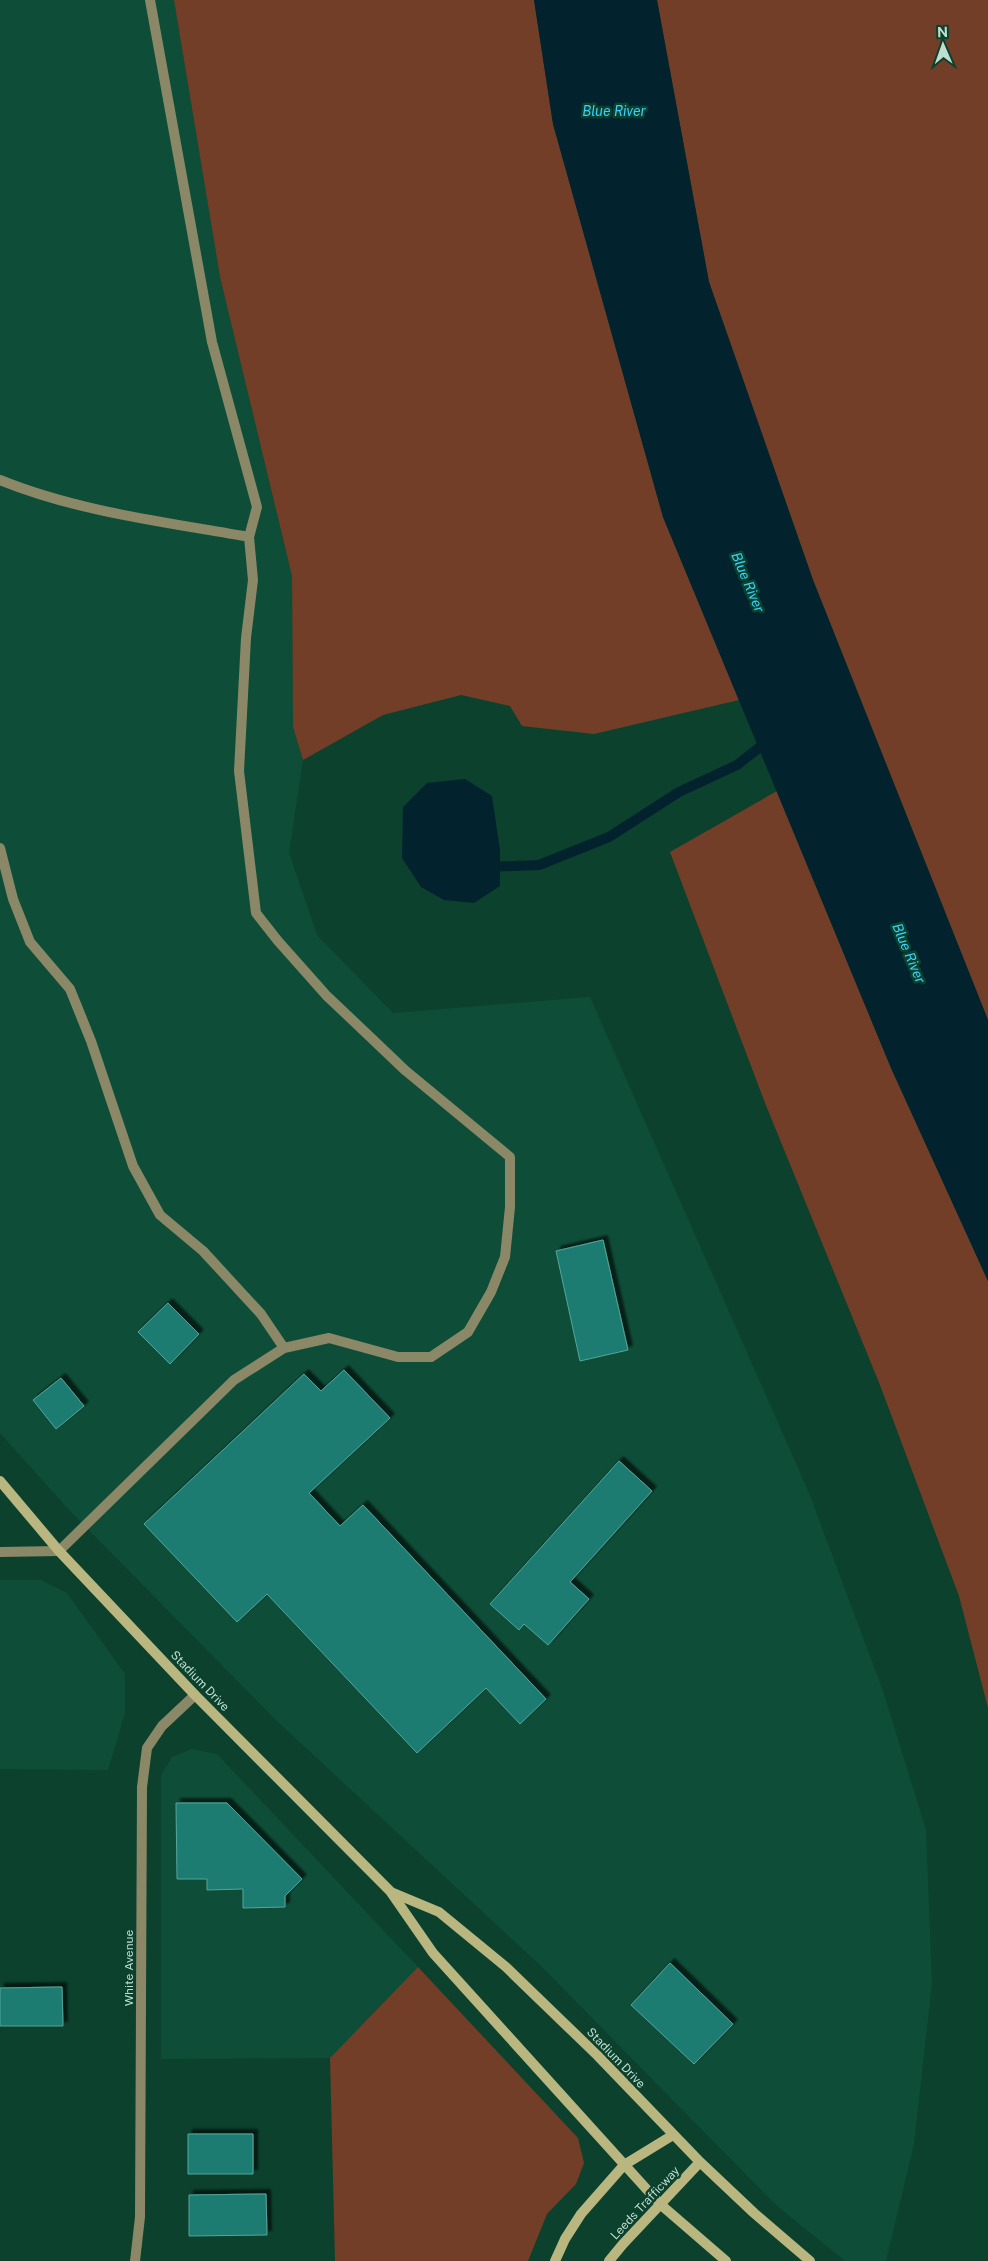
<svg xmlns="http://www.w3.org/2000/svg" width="988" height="2261" viewBox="0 0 988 2261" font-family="'Public Sans',sans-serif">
  <defs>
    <filter id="shadow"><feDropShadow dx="4.5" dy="-4.5" stdDeviation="1" flood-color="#0009"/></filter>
  </defs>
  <rect width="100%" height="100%" fill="#0c412e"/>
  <!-- built -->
  <path fill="#0e4e39" d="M 0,0 L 174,0 L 220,277 L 292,576 L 293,727 L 303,760 L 289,853 L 317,935 L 393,1013 L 590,997 L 809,1493 L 883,1691 L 926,1830 L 932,1983 L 914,2144 L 886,2261 L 845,2261 L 776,2205 L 541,1966 L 278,1722 L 71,1512 L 0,1433 Z
    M 0,1580 L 41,1580 L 67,1593 L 125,1674 L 125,1713 L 108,1770 L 0,1769 Z
    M 192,1749 L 217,1754 L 418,1967 L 330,2058 L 161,2059 L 161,1775 L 172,1757 Z"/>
  <!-- green -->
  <path fill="#733e27" d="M 174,0 L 534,0 L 553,124 L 663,517 L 739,700 L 594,734 L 522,726 L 510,706 L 461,695 L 383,715 L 303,760 L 293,727 L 292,576 L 220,277 Z
    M 657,0 L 988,0 L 988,1020 L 813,580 L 709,282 Z
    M 777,791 L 891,1068 L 988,1281 L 988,1708 L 959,1596 L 880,1385 L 765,1103 L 670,852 Z
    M 418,1967 L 578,2138 L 584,2163 L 576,2184 L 547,2214 L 528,2261 L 335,2261 L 330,2058 Z"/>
  <!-- water -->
  <path fill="#02232e" d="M 534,0 L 657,0 L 709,282 L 813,580 L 988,1020 L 988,1281 L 891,1068 L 663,517 L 553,124 Z
    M 465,779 L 492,796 L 500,850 L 500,886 L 474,903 L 444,900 L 421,887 L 402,858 L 403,807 L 427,783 Z"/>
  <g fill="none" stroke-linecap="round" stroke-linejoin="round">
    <!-- stream -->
    <path stroke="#02232e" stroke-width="10" d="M 487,867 L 539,865 L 609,837 L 679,792 L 737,765 L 769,740"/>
  </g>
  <!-- building -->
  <path fill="#1d7c71" stroke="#55a59a" filter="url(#shadow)" d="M 603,1240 L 628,1350 L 580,1361 L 556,1251 Z
    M 168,1303 L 199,1334 L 170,1364 L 138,1332 Z
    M 344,1370 L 390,1418 L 309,1493 L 340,1526 L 363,1505 L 546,1699 L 520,1724 L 486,1688 L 417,1753 L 267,1594 L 237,1622 L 144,1524 L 304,1374 L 321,1391 Z
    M 61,1378 L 84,1406 L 56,1429 L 33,1400 Z
    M 619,1461 L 652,1491 L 570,1582 L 589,1599 L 548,1645 L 524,1624 L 519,1630 L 490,1604 Z
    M 176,1803 L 227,1803 L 302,1879 L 285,1896 L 285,1907 L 243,1908 L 243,1889 L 207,1890 L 207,1879 L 177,1879 Z
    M 670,1963 L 733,2024 L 694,2064 L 631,2005 Z
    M 62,1987 L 63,2026 L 0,2026 L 0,1988 Z
    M 188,2134 L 253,2134 L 253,2174 L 188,2174 Z
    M 266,2194 L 267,2235 L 189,2236 L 189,2195 Z"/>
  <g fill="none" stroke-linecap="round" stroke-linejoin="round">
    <!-- service -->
    <path stroke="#8b8867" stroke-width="10" d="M 0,480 C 79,512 165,522 249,537
      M 0,848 L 13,899 L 30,942 L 70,989 L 91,1041 L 133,1166 L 160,1215 L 203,1251 L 261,1314 L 284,1348
      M 59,1551 L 234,1380 L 284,1348 L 329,1338 L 398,1357 L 431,1357 L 468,1332 L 491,1292 L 505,1257 L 510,1207 L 510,1157 L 406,1071 L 326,995 L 278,941 L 256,913 L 239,771 L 246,638 L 253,580 L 249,537 L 257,507 L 212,342 L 150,0"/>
    <!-- minor -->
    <path stroke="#8b8867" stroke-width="10" d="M 135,2261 L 140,2217 L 142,1787 L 147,1748 L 162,1726 L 195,1695"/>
    <!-- tertiary -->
    <path stroke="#8b8867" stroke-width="10" d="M 0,1552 L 59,1551"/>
    <!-- secondary -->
    <path stroke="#bab67f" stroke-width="10" d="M 0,1481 L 59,1551 L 195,1695 L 390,1891 L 433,1953 L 660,2204 L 726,2261
      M 391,1892 L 439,1912 L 506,1967 L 597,2055 L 700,2162 L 754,2213 L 810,2261
      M 555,2261 L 565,2239 L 581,2214 L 624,2165 L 673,2135
      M 609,2261 L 623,2244 L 700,2162"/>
  </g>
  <g text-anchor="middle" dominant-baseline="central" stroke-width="5" stroke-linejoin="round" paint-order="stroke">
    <!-- street labels -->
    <g font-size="12" fill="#bedecf" stroke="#0c412e">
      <text transform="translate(200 1681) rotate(46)">Stadium Drive</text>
      <text transform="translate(129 1968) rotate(-90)">White Avenue</text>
      <text transform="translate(616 2058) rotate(46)">Stadium Drive</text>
      <text transform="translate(645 2203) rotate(-47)">Leeds Trafficway</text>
    </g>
    <!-- water labels -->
    <g font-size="14" font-style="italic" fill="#39d0ff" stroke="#0c412e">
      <text x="614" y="111">Blue River</text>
      <text transform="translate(748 582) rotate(67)">Blue River</text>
      <text transform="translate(909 953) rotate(67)">Blue River</text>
    </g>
  </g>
  <!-- north arrow -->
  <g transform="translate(943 45) rotate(358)" stroke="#0c412e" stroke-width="4" paint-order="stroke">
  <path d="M0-4L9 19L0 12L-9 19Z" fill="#bedecf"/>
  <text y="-8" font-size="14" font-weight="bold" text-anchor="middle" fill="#bedecf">N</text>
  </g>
</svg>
